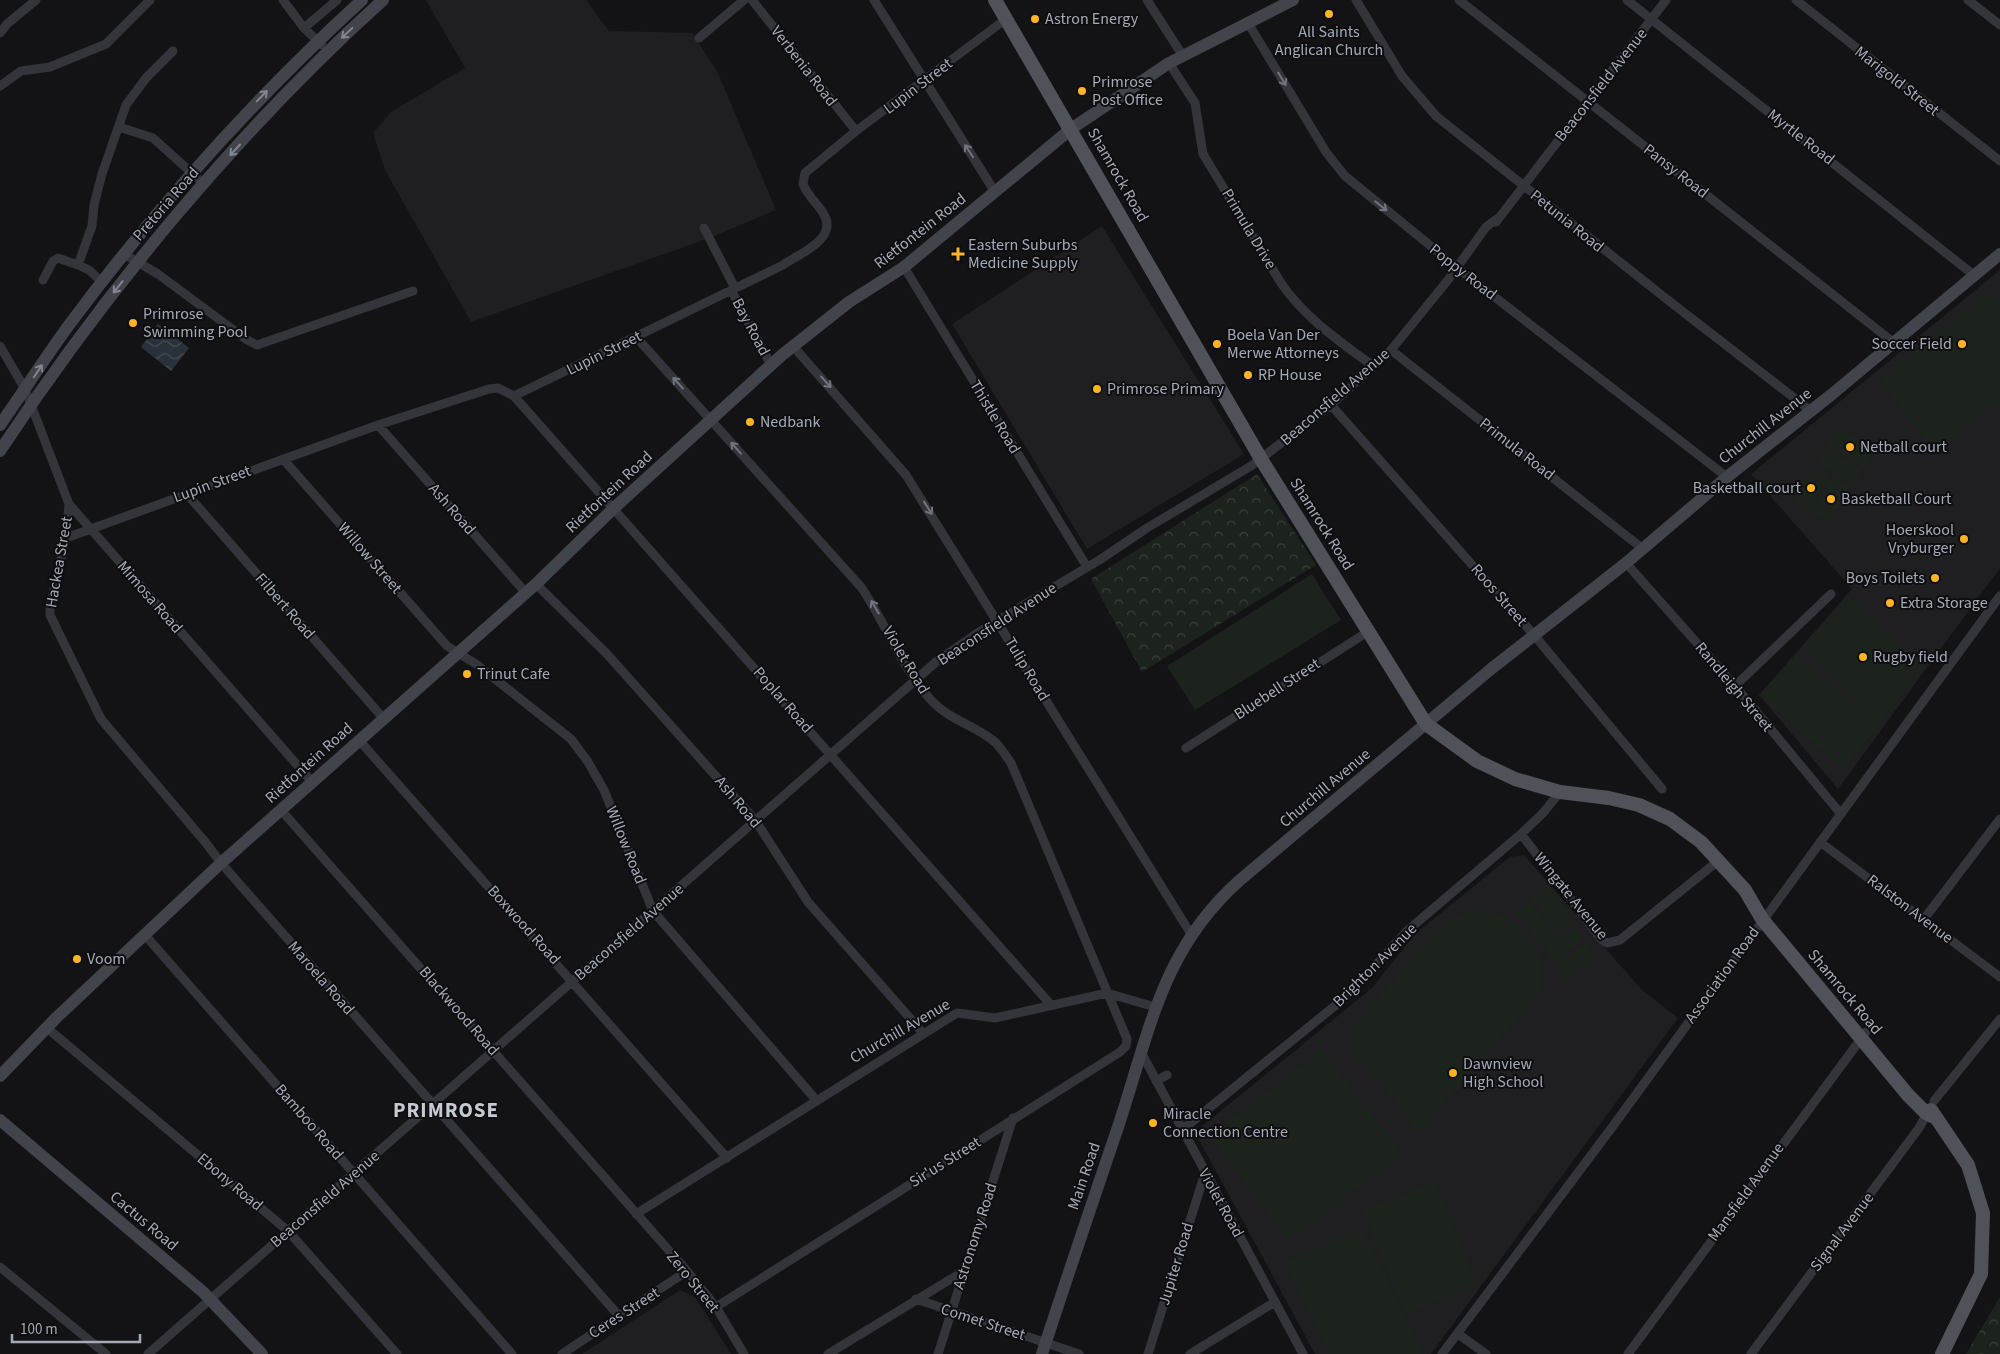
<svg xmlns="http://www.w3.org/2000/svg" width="2000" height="1354" viewBox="0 0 2000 1354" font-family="'Source Sans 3',sans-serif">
  <defs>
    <pattern id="park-crowns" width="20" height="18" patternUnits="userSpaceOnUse" patternTransform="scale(1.25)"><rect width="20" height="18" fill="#1b231c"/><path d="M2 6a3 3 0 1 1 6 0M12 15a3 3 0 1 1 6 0" fill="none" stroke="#39403b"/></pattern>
    <pattern id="water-waves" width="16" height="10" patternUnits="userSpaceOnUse" patternTransform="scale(1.25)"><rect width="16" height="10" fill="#29323a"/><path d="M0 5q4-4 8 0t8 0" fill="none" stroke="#454d54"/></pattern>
  </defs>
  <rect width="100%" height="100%" fill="#131315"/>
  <!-- built -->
  <path fill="#1f1f22" d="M 426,0 L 586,0 L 609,31 L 692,33 L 717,71 L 776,210 L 707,239 L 471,322 L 385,170 L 373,133 L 391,112 L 465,68 Z
    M 1102,226 L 1244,454 L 1087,549 L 952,324 Z
    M 2000,270 L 2000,568 L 1838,789 L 1759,695 L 1852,589 L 1751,474 Z
    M 1524,855 L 1642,990 L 1678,1018 L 1431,1354 L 1315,1354 L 1198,1138 L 1201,1127 L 1372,988 L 1415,934 L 1510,857 Z
    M 680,1290 L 695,1297 L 731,1354 L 582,1354 Z"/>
  <!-- park -->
  <path fill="url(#park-crowns)" d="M 1257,474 L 1316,565 L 1142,672 L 1091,579 Z
    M 2000,1297 L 2000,1354 L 1966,1354 Z"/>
  <!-- pitch -->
  <path fill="#1b231c" d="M 1988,293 L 2000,308 L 2000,398 L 1935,450 L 1879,380 Z
    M 1837,426 L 1875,448 L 1864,468 L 1825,446 Z
    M 1824,448 L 1863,469 L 1854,485 L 1816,463 Z
    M 1811,466 L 1829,475 L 1810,510 L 1793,501 Z
    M 1832,477 L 1850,486 L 1831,522 L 1813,512 Z
    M 1312,574 L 1341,620 L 1195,710 L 1167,666 Z
    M 1850,598 L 1925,668 L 1878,723 L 1802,646 Z
    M 1797,654 L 1878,726 L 1843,769 L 1759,695 Z
    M 1546,884 L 1575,920 L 1559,933 L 1530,898 Z
    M 1529,901 L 1556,936 L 1542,947 L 1515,912 Z
    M 1480,910 C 1518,914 1561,961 1535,998 L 1418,1132 L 1381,1084 L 1350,1052 L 1349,1029 L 1442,927 L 1466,912 Z
    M 1573,925 L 1584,939 L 1554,963 L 1543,949 Z
    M 1586,943 L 1596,956 L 1566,980 L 1556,966 Z
    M 1322,1050 L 1402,1154 L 1289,1241 L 1209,1136 Z
    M 1435,1181 L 1477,1284 L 1405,1314 L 1362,1211 Z
    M 1362,1227 L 1423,1354 L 1328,1354 L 1285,1263 Z"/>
  <!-- water -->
  <path fill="url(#water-waves)" d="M 158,324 L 189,348 L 171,371 L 141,347 Z"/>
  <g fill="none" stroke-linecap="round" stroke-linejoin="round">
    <!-- street -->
    <path stroke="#34353b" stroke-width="9" d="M 283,0 L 304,28 L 322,45
      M 752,0 L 856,131
      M 874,0 L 995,192
      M 1147,0 L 1183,56
      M 1356,0 L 1402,76 L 1436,116 L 1664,297 L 1811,411
      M 1459,0 L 1893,342
      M 1627,0 L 1975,276
      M 1796,0 L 2000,161
      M 1968,0 L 2000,25
      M 1248,23 L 1326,152 L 1345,176 L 1465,274 L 1727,477
      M 304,28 L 337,0
      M 0,33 L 7,24 L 36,0
      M 699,38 L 744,0
      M 1169,63 L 1195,103 L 1203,154 L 1281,283 C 1305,318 1339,341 1373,366
      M 0,86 L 21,71 L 50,67 L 106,44 L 150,0
      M 119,127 L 153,138 L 204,184
      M 1496,222 L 1666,0
      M 704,228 L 735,288
      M 124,254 L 158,274 L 247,340 L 257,345 L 413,291
      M 904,267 L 1087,567
      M 43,280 L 53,261 L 58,258 L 78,265
      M 102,282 L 89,270 L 78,265 L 92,226 L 94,205 L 102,174 L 126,105 L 146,78 L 173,51
      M 731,290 L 771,365
      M 636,337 L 861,587 C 886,623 901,668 931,700 C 949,720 975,725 995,742 C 1001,748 1006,756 1011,763 L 1127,1039 L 1126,1046 L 1120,1052 L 716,1307
      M 0,346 L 25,389 L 69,504 L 312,782
      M 793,346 L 906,475 L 1191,934
      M 1391,350 L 1643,549
      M 514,396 L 783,265 C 799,254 840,238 823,213 C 817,203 807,195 803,184 L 805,173 L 856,131 L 1006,19
      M 1331,405 L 1534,635 L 1662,789
      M 378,425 L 526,593
      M 283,459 L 447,646 L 476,664 L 571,739 L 588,762 L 604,790 L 653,911 L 816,1100
      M 186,493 L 384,719
      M 69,504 L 66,538 L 50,607 L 50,615 L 101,719 L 206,843 L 221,863 L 619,1316
      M 66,538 L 378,425 L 489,389 L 498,388 L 514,396 L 1051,1005
      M 1626,563 L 1735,686 L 1840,813
      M 536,584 L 607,654 L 755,820 L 808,902 L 923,1033
      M 1735,686 L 1831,594
      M 359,740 L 727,1158
      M 1186,748 L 1369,631
      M 281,810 L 687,1271 L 716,1307 L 744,1354
      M 1521,834 L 1602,940 L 1607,943 L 1620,940 L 1718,861
      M 1820,842 L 2000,977
      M 1924,919 L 2000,819
      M 145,935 L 512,1354
      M 46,1027 L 288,1231 L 397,1354
      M 1141,1052 L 1303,1354
      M 1156,1081 L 1167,1075
      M 1934,1101 L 2000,1019
      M 1182,1130 L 1347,996 L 1407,931 L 1521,834 L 1543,813 L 1560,792
      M 636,1214 L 957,1013 L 995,1018 L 1107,993 L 1155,1007
      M 0,1267 L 106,1354
      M 916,1299 L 1079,1354
      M 1458,1334 L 1486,1354
      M 148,1354 L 936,662 L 979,632 L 1101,559 L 1147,528 L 1251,466 L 1331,405 L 1391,350 L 1448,280 L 1486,227 L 1498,218
      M 562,1354 L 687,1271
      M 828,1354 L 964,1271
      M 938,1354 L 1013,1118
      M 1148,1354 L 1205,1173
      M 1190,1354 L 1275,1302
      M 1442,1354 L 1613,1126 L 2000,596
      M 1628,1354 L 1866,1032
      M 1751,1354 L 1919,1128 L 1929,1110"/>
    <!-- secondary -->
    <path stroke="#42444b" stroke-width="12" d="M 0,425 C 23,392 45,358 69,325 C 156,208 254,99 362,0
      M 0,451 C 106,290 240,129 383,0
      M 0,1076 L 57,1017 L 221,863 L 536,584 L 614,508 L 782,355 L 849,302 L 904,267 L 1071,129 L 1169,63 L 1293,0
      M 0,1120 L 203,1292 L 262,1354
      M 1042,1354 C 1067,1277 1093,1201 1119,1124 C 1150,1030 1162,949 1240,880 L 1491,669 L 1626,563 L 1727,477 L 1831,395 L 2000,254"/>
    <!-- primary -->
    <path stroke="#50525a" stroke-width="14" d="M 995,0 L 1261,459 L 1426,724 L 1477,761 L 1515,779 L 1560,792 L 1609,798 L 1639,805 L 1670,819 L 1701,842 L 1745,890 L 1762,919 L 1908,1095 L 1926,1113 L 1936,1118
      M 1931,1110 L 1968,1165 L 1983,1213 L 1981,1274 L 1942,1354"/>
  </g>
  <!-- one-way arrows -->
  <defs><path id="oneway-shaft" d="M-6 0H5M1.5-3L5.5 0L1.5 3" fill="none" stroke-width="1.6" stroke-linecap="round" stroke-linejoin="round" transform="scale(1.25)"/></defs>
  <g stroke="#828691">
    <use href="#oneway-shaft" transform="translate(347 33) rotate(137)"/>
    <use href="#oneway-shaft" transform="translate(262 96) rotate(-46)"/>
    <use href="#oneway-shaft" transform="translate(235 150) rotate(133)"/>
    <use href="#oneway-shaft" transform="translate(118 287) rotate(128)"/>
    <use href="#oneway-shaft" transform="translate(38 371) rotate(-56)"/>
  </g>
  <g stroke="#72757f">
    <use href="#oneway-shaft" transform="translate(1282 79) rotate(59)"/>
    <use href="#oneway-shaft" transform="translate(969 151) rotate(-123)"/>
    <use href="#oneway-shaft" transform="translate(1381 206) rotate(39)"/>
    <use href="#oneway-shaft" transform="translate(826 382) rotate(48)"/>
    <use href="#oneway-shaft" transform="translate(678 383) rotate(-132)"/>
    <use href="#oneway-shaft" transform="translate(736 448) rotate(-131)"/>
    <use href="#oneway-shaft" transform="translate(928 508) rotate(58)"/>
    <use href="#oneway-shaft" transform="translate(875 607) rotate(-121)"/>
  </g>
  <!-- markers -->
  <g fill="#feb423" stroke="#0e0e10" stroke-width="2">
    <circle cx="1329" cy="14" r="5"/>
    <circle cx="1035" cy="19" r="5"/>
    <circle cx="1082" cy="91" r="5"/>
    <path d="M955.5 246.5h5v5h5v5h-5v5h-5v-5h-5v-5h5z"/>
    <circle cx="133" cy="323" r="5"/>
    <circle cx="1217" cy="344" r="5"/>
    <circle cx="1962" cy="344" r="5"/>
    <circle cx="1248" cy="375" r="5"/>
    <circle cx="1097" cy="389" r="5"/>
    <circle cx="750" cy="422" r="5"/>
    <circle cx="1850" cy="447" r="5"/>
    <circle cx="1811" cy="488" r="5"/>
    <circle cx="1831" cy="499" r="5"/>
    <circle cx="1964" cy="539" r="5"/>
    <circle cx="1935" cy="578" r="5"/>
    <circle cx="1890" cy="603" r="5"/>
    <circle cx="1863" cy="657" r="5"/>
    <circle cx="467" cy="674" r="5"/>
    <circle cx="77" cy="959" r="5"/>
    <circle cx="1453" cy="1073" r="5"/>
    <circle cx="1153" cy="1123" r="5"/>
  </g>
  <g text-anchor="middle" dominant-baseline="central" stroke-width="4" stroke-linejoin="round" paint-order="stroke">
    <!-- poi labels -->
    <g font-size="16" fill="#a4aab7" stroke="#0e0e10" text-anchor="start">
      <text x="1045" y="19">Astron Energy</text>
      <text x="1329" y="32" text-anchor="middle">All Saints<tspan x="1329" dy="18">Anglican Church</tspan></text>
      <text x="1092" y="82">Primrose<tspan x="1092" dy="18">Post Office</tspan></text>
      <text x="968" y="245">Eastern Suburbs<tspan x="968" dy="18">Medicine Supply</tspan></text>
      <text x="143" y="314">Primrose<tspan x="143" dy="18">Swimming Pool</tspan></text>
      <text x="1227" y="335">Boela Van Der<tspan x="1227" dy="18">Merwe Attorneys</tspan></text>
      <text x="1952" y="344" text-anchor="end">Soccer Field</text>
      <text x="1258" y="375">RP House</text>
      <text x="1107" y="389">Primrose Primary</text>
      <text x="760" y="422">Nedbank</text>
      <text x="1860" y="447">Netball court</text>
      <text x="1801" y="488" text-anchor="end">Basketball court</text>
      <text x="1841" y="499">Basketball Court</text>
      <text x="1954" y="530" text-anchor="end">Hoerskool<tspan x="1954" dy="18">Vryburger</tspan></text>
      <text x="1925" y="578" text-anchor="end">Boys Toilets</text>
      <text x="1900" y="603">Extra Storage</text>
      <text x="1873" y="657">Rugby field</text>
      <text x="477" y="674">Trinut Cafe</text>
      <text x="87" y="959">Voom</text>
      <text x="1463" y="1064">Dawnview<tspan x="1463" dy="18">High School</tspan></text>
      <text x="1163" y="1114">Miracle<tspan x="1163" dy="18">Connection Centre</tspan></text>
    </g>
    <!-- street labels -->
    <g font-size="16" fill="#a4aab7" stroke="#0e0e10">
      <text transform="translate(804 66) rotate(52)">Verbenia Road</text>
      <text transform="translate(1897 81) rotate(38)">Marigold Street</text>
      <text transform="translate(1601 85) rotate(-52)">Beaconsfield Avenue</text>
      <text transform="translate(918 86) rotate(-37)">Lupin Street</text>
      <text transform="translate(1801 137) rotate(38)">Myrtle Road</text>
      <text transform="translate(1676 171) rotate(38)">Pansy Road</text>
      <text transform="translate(1118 175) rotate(60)">Shamrock Road</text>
      <text transform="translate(166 204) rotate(-49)">Pretoria Road</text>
      <text transform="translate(1567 221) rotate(39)">Petunia Road</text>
      <text transform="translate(1249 229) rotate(59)">Primula Drive</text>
      <text transform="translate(920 231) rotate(-38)">Rietfontein Road</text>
      <text transform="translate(1463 272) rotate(38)">Poppy Road</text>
      <text transform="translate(751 327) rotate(62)">Bay Road</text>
      <text transform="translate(604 353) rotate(-26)">Lupin Street</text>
      <text transform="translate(1335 397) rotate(-41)">Beaconsfield Avenue</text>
      <text transform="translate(995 417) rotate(59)">Thistle Road</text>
      <text transform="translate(1765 426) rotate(-38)">Churchill Avenue</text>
      <text transform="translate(1517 449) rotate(38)">Primula Road</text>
      <text transform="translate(212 484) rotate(-20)">Lupin Street</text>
      <text transform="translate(609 492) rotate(-43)">Rietfontein Road</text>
      <text transform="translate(452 509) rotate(49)">Ash Road</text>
      <text transform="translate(1322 524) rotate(58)">Shamrock Road</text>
      <text transform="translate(370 558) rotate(49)">Willow Street</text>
      <text transform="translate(59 562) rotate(-80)">Hackea Street</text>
      <text transform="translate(1499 595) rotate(49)">Roos Street</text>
      <text transform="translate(150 597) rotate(49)">Mimosa Road</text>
      <text transform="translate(285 606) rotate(49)">Filbert Road</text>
      <text transform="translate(997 624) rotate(-33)">Beaconsfield Avenue</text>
      <text transform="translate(906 660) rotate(59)">Violet Road</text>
      <text transform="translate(1027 669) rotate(59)">Tulip Road</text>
      <text transform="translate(1734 687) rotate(50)">Randleigh Street</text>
      <text transform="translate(1277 689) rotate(-33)">Bluebell Street</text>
      <text transform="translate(783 700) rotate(49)">Poplar Road</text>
      <text transform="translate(309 763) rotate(-42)">Rietfontein Road</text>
      <text transform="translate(1325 788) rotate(-40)">Churchill Avenue</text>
      <text transform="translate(738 802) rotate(50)">Ash Road</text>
      <text transform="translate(626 845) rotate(68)">Willow Road</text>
      <text transform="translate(1571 896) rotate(51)">Wingate Avenue</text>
      <text transform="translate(1910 909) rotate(37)">Ralston Avenue</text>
      <text transform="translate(524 925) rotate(48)">Boxwood Road</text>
      <text transform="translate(629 932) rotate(-41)">Beaconsfield Avenue</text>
      <text transform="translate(1375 965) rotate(-45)">Brighton Avenue</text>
      <text transform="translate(1722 975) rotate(-54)">Association Road</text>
      <text transform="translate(321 978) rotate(49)">Maroela Road</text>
      <text transform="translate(1845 992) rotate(50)">Shamrock Road</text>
      <text transform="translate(459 1011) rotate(49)">Blackwood Road</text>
      <text transform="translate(900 1031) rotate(-30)">Churchill Avenue</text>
      <text transform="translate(309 1122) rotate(49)">Bamboo Road</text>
      <text transform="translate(945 1162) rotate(-32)">Sir'us Street</text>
      <text transform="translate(1084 1176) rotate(-71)">Main Road</text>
      <text transform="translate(230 1182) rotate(40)">Ebony Road</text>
      <text transform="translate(1746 1192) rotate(-54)">Mansfield Avenue</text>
      <text transform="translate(325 1199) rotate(-41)">Beaconsfield Avenue</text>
      <text transform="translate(1221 1203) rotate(61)">Violet Road</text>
      <text transform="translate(144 1221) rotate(40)">Cactus Road</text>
      <text transform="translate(1842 1232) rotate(-53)">Signal Avenue</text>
      <text transform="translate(975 1236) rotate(-72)">Astronomy Road</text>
      <text transform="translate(1176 1264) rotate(-73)">Jupiter Road</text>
      <text transform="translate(693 1282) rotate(51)">Zero Street</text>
      <text transform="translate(624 1313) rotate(-33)">Ceres Street</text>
      <text transform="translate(983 1322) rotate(18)">Comet Street</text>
    </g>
    <!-- district labels -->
    <g font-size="21" font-weight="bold" letter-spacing="1" fill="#c5c9d2" stroke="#0e0e10">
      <text x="446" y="1110">PRIMROSE</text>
    </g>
  </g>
  <!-- scale -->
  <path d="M12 1334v8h128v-8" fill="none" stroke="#a4aab7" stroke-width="2.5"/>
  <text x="20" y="1334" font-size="15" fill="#a4aab7" stroke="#0e0e10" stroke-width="4" paint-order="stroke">100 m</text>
</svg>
